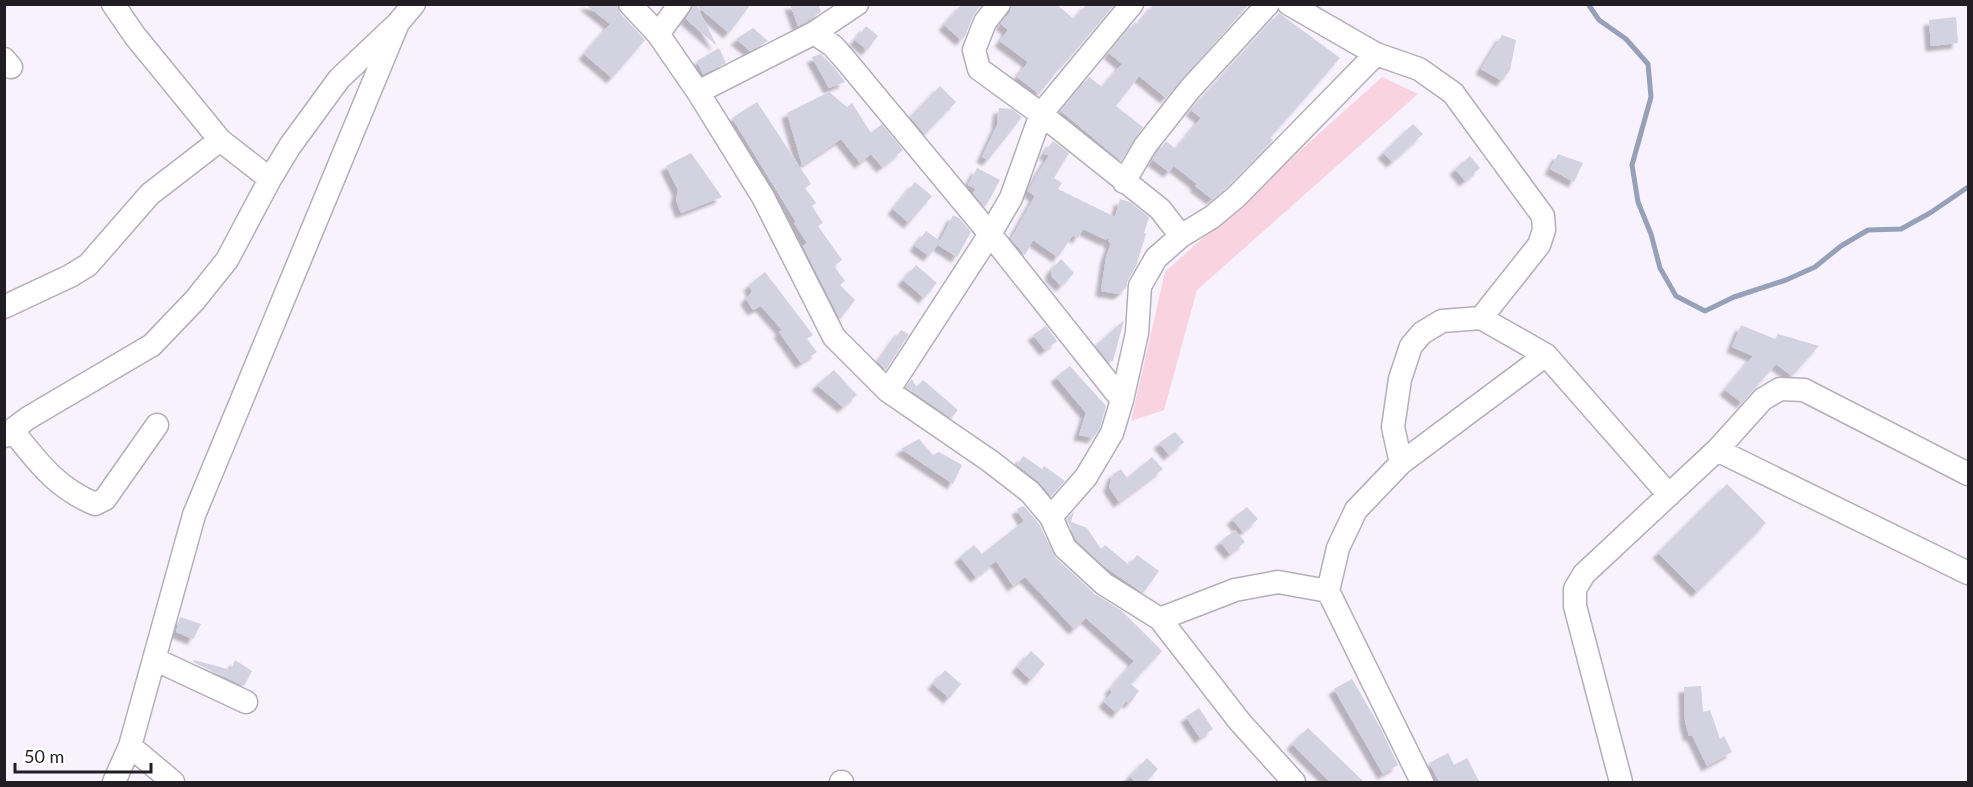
<svg xmlns="http://www.w3.org/2000/svg" width="1973" height="787" viewBox="0 0 1973 787" font-family="Lato,sans-serif">
  <defs>
    <filter id="shadow"><feDropShadow dx="-5.5" dy="5.5" stdDeviation="1.5" flood-color="#0004"/></filter>
  </defs>
  <rect width="100%" height="100%" fill="#f8f1fe"/>
  <!-- park -->
  <path fill="#fad3e0" d="M 1382,77 L 1418,94 L 1197,290 L 1164,410 L 1131,421 L 1165,272 Z"/>
  <g fill="none" stroke-linecap="round" stroke-linejoin="round">
    <!-- stream -->
    <path stroke="#95a1b8" stroke-width="5" d="M 1588,4 L 1599,20 L 1626,39 L 1648,64 L 1651,97 L 1632,165 L 1638,202 L 1651,234 L 1660,268 L 1676,296 L 1705,311 L 1734,297 L 1786,280 L 1815,267 L 1841,246 L 1868,230 L 1901,229 L 1930,213 L 1968,187"/>
  </g>
  <!-- building -->
  <path fill="#d2d2e0" filter="url(#shadow)" d="M 585,4 L 617,4 L 620,13 L 645,40 L 612,78 L 584,54 L 610,24 Z
    M 693,4 L 751,4 L 729,33 L 697,6 L 717,46 L 686,19 Z
    M 790,4 L 818,4 L 821,12 L 798,26 Z
    M 962,4 L 982,4 L 974,14 L 965,36 L 961,40 L 944,25 Z
    M 1012,4 L 1056,4 L 1074,19 L 1087,4 L 1114,5 L 1065,63 L 1064,62 L 1039,94 L 1017,77 L 1028,62 L 1000,41 L 1008,30 L 1001,24 L 1010,12 Z
    M 1154,4 L 1249,4 L 1166,98 L 1139,76 L 1116,106 L 1143,127 L 1121,161 L 1061,111 L 1089,77 L 1102,87 L 1122,64 L 1109,53 L 1135,22 L 1138,25 Z
    M 1279,13 L 1340,58 L 1270,138 L 1273,140 L 1227,187 L 1212,199 L 1195,186 L 1197,184 L 1174,166 L 1169,172 L 1153,160 L 1166,141 L 1176,149 L 1201,118 L 1191,110 Z
    M 1956,17 L 1958,43 L 1931,46 L 1929,20 Z
    M 866,26 L 878,36 L 867,50 L 855,40 Z
    M 753,28 L 768,41 L 750,51 L 736,39 Z
    M 1502,35 L 1516,40 L 1510,70 L 1502,81 L 1481,69 Z
    M 719,48 L 726,63 L 703,74 L 697,61 Z
    M 821,54 L 833,66 L 845,82 L 829,88 L 812,57 Z
    M 940,86 L 956,102 L 925,134 L 910,117 Z
    M 829,92 L 847,107 L 852,103 L 871,133 L 882,124 L 903,150 L 882,167 L 871,154 L 860,163 L 841,139 L 802,165 L 787,113 Z
    M 757,102 L 811,184 L 805,188 L 816,203 L 812,206 L 823,223 L 818,226 L 842,260 L 834,266 L 845,281 L 840,285 L 855,300 L 840,319 L 803,246 L 807,243 L 794,223 L 796,222 L 732,118 Z
    M 999,108 L 1012,109 L 1022,117 L 988,160 L 982,157 L 998,123 L 997,122 Z
    M 1413,124 L 1423,134 L 1392,162 L 1383,153 Z
    M 1053,141 L 1069,153 L 1054,178 L 1062,183 L 1058,189 L 1115,217 L 1120,199 L 1130,202 L 1149,217 L 1144,233 L 1146,234 L 1136,266 L 1128,280 L 1126,288 L 1119,294 L 1101,291 L 1106,257 L 1111,243 L 1108,241 L 1109,237 L 1106,240 L 1083,229 L 1078,238 L 1073,235 L 1058,257 L 1033,240 L 1025,255 L 1011,239 L 1035,196 L 1028,191 L 1049,155 L 1044,154 Z
    M 691,153 L 722,197 L 681,213 L 676,200 L 678,190 L 666,166 Z
    M 1558,154 L 1583,163 L 1574,182 L 1550,169 Z
    M 1470,156 L 1480,168 L 1465,181 L 1455,169 Z
    M 977,168 L 1000,180 L 986,206 L 984,206 L 973,193 L 976,189 L 968,185 Z
    M 915,182 L 932,196 L 909,223 L 893,209 Z
    M 953,215 L 959,218 L 971,232 L 957,257 L 938,245 Z
    M 926,231 L 940,241 L 929,256 L 915,246 Z
    M 1061,259 L 1074,273 L 1061,286 L 1051,276 L 1051,270 Z
    M 916,265 L 937,283 L 924,298 L 903,280 Z
    M 765,272 L 813,335 L 807,339 L 817,352 L 801,363 L 779,332 L 782,330 L 761,306 L 753,310 L 746,299 L 752,292 L 749,285 Z
    M 1124,320 L 1113,361 L 1108,361 L 1096,346 L 1097,344 Z
    M 1741,325 L 1775,339 L 1778,334 L 1819,346 L 1792,376 L 1776,364 L 1742,403 L 1725,390 L 1753,356 L 1732,347 Z
    M 1046,326 L 1057,341 L 1045,350 L 1033,335 Z
    M 901,330 L 909,334 L 886,370 L 878,362 Z
    M 1070,366 L 1106,406 L 1100,428 L 1093,438 L 1079,435 L 1086,413 L 1056,377 Z
    M 834,370 L 857,395 L 843,407 L 817,385 Z
    M 912,379 L 916,387 L 923,380 L 958,410 L 951,418 L 906,387 Z
    M 1175,432 L 1184,442 L 1169,455 L 1159,443 Z
    M 919,439 L 933,455 L 939,452 L 962,465 L 953,484 L 901,449 Z
    M 1023,456 L 1042,469 L 1044,466 L 1065,481 L 1051,496 L 1038,481 L 1017,465 Z
    M 1152,457 L 1163,469 L 1119,502 L 1109,487 L 1113,474 L 1121,469 L 1127,478 Z
    M 1727,484 L 1766,523 L 1697,592 L 1658,553 Z
    M 1024,506 L 1039,524 L 1056,558 L 1095,594 L 1122,611 L 1162,651 L 1131,684 L 1139,691 L 1130,703 L 1126,701 L 1117,713 L 1104,702 L 1112,692 L 1110,689 L 1134,661 L 1086,618 L 1074,629 L 1025,577 L 1013,586 L 996,561 L 976,577 L 960,557 L 974,545 L 982,554 L 1024,521 L 1017,509 Z
    M 1247,507 L 1258,519 L 1243,532 L 1232,519 Z
    M 1074,511 L 1071,522 L 1087,528 L 1101,549 L 1105,545 L 1129,565 L 1137,555 L 1159,571 L 1143,593 L 1105,567 L 1076,540 L 1067,519 Z
    M 1235,530 L 1245,542 L 1230,554 L 1220,542 Z
    M 180,617 L 201,624 L 193,639 L 176,632 Z
    M 1031,651 L 1045,664 L 1031,680 L 1017,667 Z
    M 194,660 L 231,670 L 235,660 L 252,671 L 244,686 L 193,662 Z
    M 945,670 L 961,684 L 949,698 L 933,684 Z
    M 1352,679 L 1380,727 L 1398,765 L 1383,774 L 1334,689 Z
    M 1701,686 L 1703,712 L 1710,710 L 1720,739 L 1724,736 L 1732,752 L 1707,766 L 1692,735 L 1689,736 L 1685,721 L 1684,687 Z
    M 1199,708 L 1213,729 L 1200,738 L 1186,717 Z
    M 1308,728 L 1365,783 L 1331,783 L 1292,744 Z
    M 1448,753 L 1454,765 L 1467,758 L 1480,783 L 1440,783 L 1429,763 Z
    M 1147,758 L 1158,769 L 1145,783 L 1136,783 L 1130,776 Z"/>
  <g fill="none" stroke-linecap="round" stroke-linejoin="round">
    <!-- minor casing -->
    <g stroke="#b4aeba" stroke-width="25">
      <path id="minor" d="M 113,4 L 135,36 L 220,140 L 270,179
        M 630,4 L 658,34 L 698,92 L 763,197 L 834,337 L 888,391 L 990,461 L 1030,492 L 1051,517 L 1065,548 L 1104,584 L 1160,619 L 1240,722 L 1294,782
        M 999,4 L 985,22 L 974,50 L 979,69 L 1041,114 L 1160,209 L 1181,236
        M 1289,4 L 1376,54 L 1419,69 L 1453,93 L 1543,216 L 1544,230 L 1539,245 L 1481,318
        M 814,33 L 833,46 L 843,57 L 990,234 L 1122,400
        M 658,34 L 680,4
        M 4,59 L 11,67
        M 698,92 L 814,33 L 857,4
        M 1124,182 L 1145,146 L 1190,89 L 1268,4
        M 4,307 L 70,276 L 88,265 L 150,194 L 220,140
        M 888,391 L 990,234 L 1011,198 L 1041,114 L 1132,4
        M 12,430 C 38,462 55,487 95,504 L 105,499 L 157,425
        M 4,436 L 28,418 L 152,345 L 195,300 L 227,260 L 270,179 L 290,146 L 339,79 L 398,23 L 414,4
        M 1717,450 L 1968,573
        M 1401,463 L 1393,427 L 1400,379 L 1411,346 L 1422,333 L 1442,321 L 1481,318 L 1546,355 L 1669,495
        M 1051,517 L 1086,477 L 1112,433 L 1122,400 L 1137,333 L 1140,286 L 1156,258 L 1181,236 L 1212,217 L 1236,197 L 1376,54
        M 1160,619 L 1235,590 L 1278,582 L 1328,591
        M 154,659 L 246,702
        M 130,746 L 173,782
        M 114,782 L 130,746 L 194,515 L 398,23
        M 841,782 L 842,782
        M 1422,782 L 1328,591 L 1338,548 L 1356,510 L 1401,463 L 1546,355
        M 1621,782 L 1575,606 L 1575,589 L 1584,574 L 1717,450 L 1763,399 L 1780,389 L 1804,390 L 1968,474"/>
    </g>
    <!-- minor -->
    <use href="#minor" stroke="#fff" stroke-width="22"/>
  </g>
  <!-- border -->
  <rect width="1973" height="787" fill="none" stroke="#201e23" stroke-width="12"/>
  <!-- scale -->
  <path d="M15 763v9h136v-9" fill="none" stroke="#201e23" stroke-width="3"/>
  <text x="24" y="763" font-size="18" fill="#201e23" stroke="#ffffff" stroke-width="4.5" paint-order="stroke">50 m</text>
</svg>
